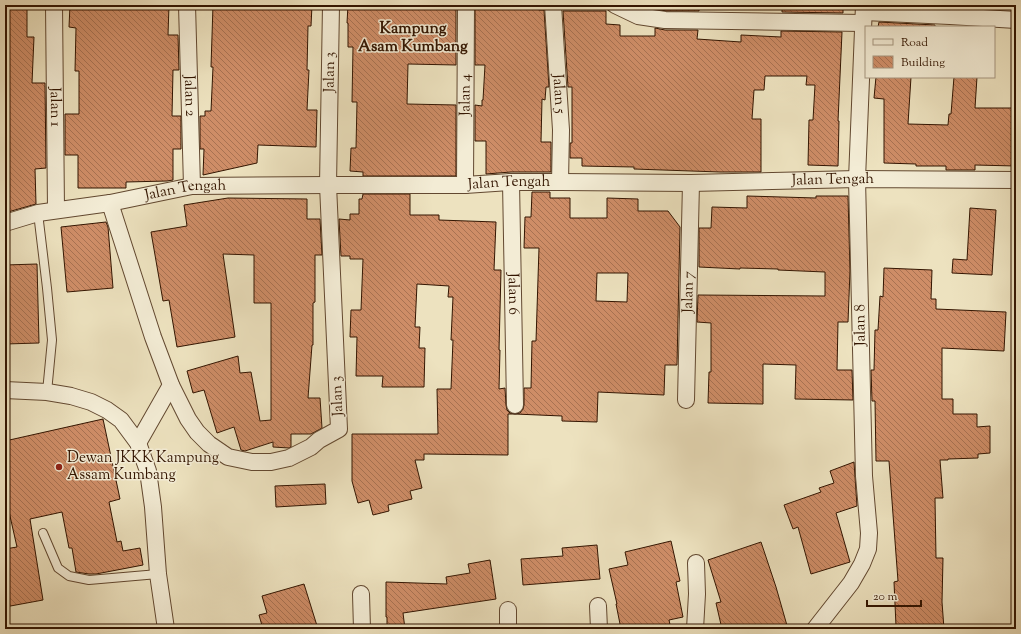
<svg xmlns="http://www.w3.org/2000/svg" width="1021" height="634" viewBox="0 0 1021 634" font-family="'Sorts Mill Goudy',serif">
  <defs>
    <pattern id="building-back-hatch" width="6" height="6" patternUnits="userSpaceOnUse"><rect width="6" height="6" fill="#ce8d67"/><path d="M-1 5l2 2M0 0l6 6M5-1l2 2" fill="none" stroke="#a87252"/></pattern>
  </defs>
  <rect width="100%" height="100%" fill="#ede2bf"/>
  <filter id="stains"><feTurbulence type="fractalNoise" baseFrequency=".005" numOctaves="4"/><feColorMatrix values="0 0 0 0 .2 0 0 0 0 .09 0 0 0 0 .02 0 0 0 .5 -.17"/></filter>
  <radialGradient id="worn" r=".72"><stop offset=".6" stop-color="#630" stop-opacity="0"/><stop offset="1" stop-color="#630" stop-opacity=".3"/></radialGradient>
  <!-- building -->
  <path fill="url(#building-back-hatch)" stroke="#331501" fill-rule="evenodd" d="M 5,5 L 27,5 L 27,37 L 34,37 L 32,83 L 45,83 L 46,168 L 35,169 L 36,204 L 8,212 L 5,212 Z
    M 70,5 L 169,5 L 168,35 L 178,35 L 179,70 L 173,70 L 172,116 L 181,116 L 181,149 L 173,149 L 173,180 L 167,181 L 126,182 L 126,188 L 78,188 L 78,155 L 65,155 L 65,114 L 79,114 L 79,71 L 75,71 L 76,28 L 69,27 Z
    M 213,5 L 312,5 L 311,26 L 308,26 L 307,70 L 309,70 L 307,110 L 317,110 L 316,147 L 258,145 L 257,163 L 203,175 L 204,149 L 200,149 L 200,116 L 205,116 L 205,111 L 211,111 L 213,67 L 211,67 Z
    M 348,5 L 456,5 L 456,65 L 408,64 L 407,104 L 456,105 L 456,176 L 363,176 L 363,172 L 350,171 L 351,148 L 356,148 L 357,102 L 352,102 L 353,47 L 348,47 L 348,23 L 347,23 Z
    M 475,5 L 539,5 L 539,10 L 544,10 L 549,87 L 546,87 L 545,100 L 542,99 L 541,142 L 551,142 L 551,172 L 511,172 L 486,174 L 486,141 L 475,141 L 475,105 L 482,106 L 482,100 L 483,100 L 485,65 L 475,65 Z
    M 656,5 L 699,5 L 699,11 L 666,11 L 656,9 Z
    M 782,5 L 843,5 L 843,13 L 782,12 Z
    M 563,11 L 606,11 L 606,24 L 620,25 L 620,36 L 655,36 L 655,28 L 665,30 L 698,30 L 697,39 L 741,42 L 741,35 L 781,37 L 781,31 L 842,32 L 838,121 L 839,121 L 838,166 L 808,165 L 809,120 L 813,120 L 815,85 L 806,85 L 807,76 L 765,76 L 764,90 L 754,90 L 752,119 L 761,119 L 761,172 L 720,172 L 634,169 L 634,167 L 582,166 L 582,158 L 570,158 L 570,143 L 572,143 L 572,87 L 568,87 Z
    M 879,22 L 935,25 L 935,27 L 878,27 Z
    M 876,77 L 911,77 L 908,124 L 948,125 L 949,114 L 951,114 L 954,77 L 977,77 L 975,108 L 1016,108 L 1016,166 L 975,165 L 975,170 L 946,170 L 946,166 L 916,166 L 916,164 L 884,163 L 884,99 L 874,98 Z
    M 532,192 L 550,192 L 550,198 L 570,198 L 570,218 L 607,218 L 607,198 L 638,199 L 638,211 L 668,211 L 680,227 L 677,365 L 665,365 L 664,395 L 598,392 L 597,422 L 562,421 L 562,416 L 515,414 L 520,413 L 523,409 L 524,405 L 524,388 L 531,388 L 532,341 L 536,341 L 539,248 L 524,248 L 525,217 L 531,217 ZM 597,273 L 628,273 L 627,302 L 596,301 Z
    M 363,194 L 410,194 L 410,215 L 439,215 L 439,220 L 496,222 L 494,270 L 501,270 L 499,350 L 500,350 L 499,389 L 505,388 L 506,405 L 507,410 L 510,413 L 515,414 L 508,414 L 508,455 L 424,454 L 424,460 L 415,460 L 422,488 L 410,491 L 412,499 L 388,505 L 389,511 L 373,515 L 369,500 L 358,503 L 352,481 L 352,434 L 438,434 L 437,389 L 451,389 L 453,340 L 451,340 L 453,297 L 448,297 L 449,286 L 417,284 L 415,327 L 420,327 L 419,348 L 425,348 L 424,387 L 382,387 L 383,376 L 356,376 L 357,337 L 350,337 L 351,310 L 361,310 L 363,259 L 350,259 L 350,256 L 341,256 L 339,219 L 350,220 L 350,214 L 359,214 L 359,199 L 362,199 Z
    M 747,196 L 816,198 L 816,196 L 848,196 L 850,271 L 848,322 L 838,322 L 837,370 L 852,370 L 853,400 L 795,399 L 796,365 L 763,364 L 763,404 L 708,403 L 709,372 L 711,372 L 711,323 L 697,322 L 698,295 L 825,296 L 825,272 L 778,270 L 778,269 L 740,268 L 740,269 L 699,267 L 699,228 L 711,228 L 712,207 L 747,208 Z
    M 228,198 L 307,199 L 307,219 L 320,219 L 322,255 L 315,255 L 315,302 L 313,303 L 313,345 L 312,345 L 308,398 L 320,398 L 322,428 L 311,434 L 291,434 L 291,447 L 289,448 L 273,447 L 273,442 L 245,451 L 241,450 L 234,427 L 217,433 L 204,390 L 193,393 L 187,371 L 238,356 L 240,373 L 251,372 L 260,421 L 271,420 L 271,303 L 254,303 L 254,255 L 223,254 L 235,337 L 177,347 L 169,300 L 163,301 L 151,232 L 187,226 L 184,205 Z
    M 970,208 L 996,210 L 992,275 L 952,273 L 953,259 L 967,260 Z
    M 106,222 L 108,227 L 113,288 L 67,292 L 61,227 Z
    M 37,264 L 39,343 L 5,344 L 5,265 Z
    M 884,268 L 932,270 L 931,299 L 936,299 L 936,309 L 1006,312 L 1004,351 L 942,348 L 942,399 L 953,399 L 953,414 L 977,414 L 977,427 L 990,426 L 990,453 L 978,454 L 978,458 L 948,459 L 948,460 L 940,460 L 943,498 L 935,498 L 936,558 L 943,558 L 942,602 L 944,629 L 911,629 L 911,626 L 896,626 L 894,582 L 898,581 L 889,461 L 876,461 L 875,401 L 872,401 L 871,370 L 874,370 L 875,330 L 878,330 L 880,296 L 883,297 Z
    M 103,419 L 120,499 L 109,502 L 117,542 L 121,541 L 123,551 L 140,548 L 143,565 L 96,574 L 89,574 L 76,572 L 72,548 L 69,548 L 62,512 L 30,519 L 43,600 L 5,607 L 5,549 L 17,547 L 5,494 L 5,441 Z
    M 854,462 L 857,506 L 836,513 L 850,562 L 811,574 L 798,527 L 793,529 L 784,505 L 821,492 L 819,488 L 834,483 L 830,471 Z
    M 325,484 L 326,504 L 276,507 L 275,486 Z
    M 671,541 L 680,581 L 676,582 L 683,617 L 669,620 L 671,629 L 621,629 L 616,604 L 617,604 L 609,569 L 628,565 L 625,552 Z
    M 761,542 L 776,587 L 788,629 L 722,629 L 716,603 L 721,602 L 708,560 Z
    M 597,545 L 600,579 L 523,585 L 521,559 L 563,556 L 562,548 Z
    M 490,560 L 496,599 L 403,613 L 405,629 L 387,629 L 387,617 L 386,617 L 386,582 L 447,584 L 446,577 L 470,573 L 468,564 Z
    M 304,584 L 318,629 L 263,629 L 259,615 L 267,613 L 262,596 Z"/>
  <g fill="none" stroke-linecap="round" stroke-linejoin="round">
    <!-- lane casing -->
    <g stroke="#624830" stroke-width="10">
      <path id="lane" d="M 38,213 L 47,288 L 52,340 L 47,392
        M 43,533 L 58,568 L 69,576 L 89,580 L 158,574"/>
    </g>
    <!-- street casing -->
    <g stroke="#624830" stroke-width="18">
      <g id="street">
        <path id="s1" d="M 54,5 L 56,210"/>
        <path id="s2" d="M 187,5 L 192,186"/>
        <path id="s3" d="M 553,5 L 561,130 L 560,182"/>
        <path d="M 615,5 L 638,16 L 665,20 L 863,23"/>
        <path d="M 864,12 L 950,16 L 1016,20"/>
        <path id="s4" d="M 511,182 L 515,405"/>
        <path id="s5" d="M 465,185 L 466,5"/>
        <path id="s6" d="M 110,203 L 153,337 L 171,385 L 188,419 L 197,432 L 209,444 L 228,457 L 252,462 L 271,462 L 289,458 L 311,447 L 319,440 L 339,429 L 328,185 L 331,5"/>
        <path id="s7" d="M 5,223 L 38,213 L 110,203 L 192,186 L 328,185 L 465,185 L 511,182 L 560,182 L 691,183 L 857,179 L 1016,180"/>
        <path d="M 5,390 L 47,392 L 71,396 L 91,402 L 107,410 L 121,420 L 138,443 L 148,471 L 153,507 L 158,574 L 166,629"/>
        <path id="s8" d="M 686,400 L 691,183"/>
        <path d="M 138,443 L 171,385"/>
        <path d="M 361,594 L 362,629"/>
        <path d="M 598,606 L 599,629"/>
        <path d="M 508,629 L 508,610"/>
        <path d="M 695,629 L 697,594 L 696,563"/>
        <path d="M 815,629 L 851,583 L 862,564 L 868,549 L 869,533 L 864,476 L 857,179 L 864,5"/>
      </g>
    </g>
    <!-- lane -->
    <use href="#lane" stroke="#f3ecd5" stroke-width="8"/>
    <!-- street -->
    <use href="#street" stroke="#f3ecd5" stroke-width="16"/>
  </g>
  <!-- markers -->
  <circle fill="#8f2418" stroke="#f3ecd5" stroke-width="1.5" cx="59" cy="467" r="4"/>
  <g text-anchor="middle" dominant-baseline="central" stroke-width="3" stroke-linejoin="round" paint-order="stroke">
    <!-- street labels -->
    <g font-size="15" fill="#331501" stroke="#f3ecd5">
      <text stroke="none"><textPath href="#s6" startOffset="763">Jalan 3</textPath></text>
      <text stroke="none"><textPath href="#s3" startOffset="89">Jalan 5</textPath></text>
      <text stroke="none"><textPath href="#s2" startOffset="91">Jalan 2</textPath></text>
      <text stroke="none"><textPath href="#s5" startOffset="90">Jalan 4</textPath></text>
      <text stroke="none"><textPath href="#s1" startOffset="102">Jalan 1</textPath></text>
      <text stroke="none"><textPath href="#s7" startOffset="832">Jalan Tengah</textPath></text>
      <text stroke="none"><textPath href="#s7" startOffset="508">Jalan Tengah</textPath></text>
      <text stroke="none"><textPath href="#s7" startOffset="184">Jalan Tengah</textPath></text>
      <text stroke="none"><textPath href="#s8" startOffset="108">Jalan 7</textPath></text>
      <text stroke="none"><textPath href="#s4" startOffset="112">Jalan 6</textPath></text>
      <text transform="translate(861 325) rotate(-91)">Jalan 8</text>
      <text transform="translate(338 396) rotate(-93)">Jalan 3</text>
    </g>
    <!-- poi labels -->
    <g font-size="15" fill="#331501" stroke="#f3ecd5" text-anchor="start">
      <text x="67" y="458">Dewan JKKK Kampung<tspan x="67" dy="17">Assam Kumbang</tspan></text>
    </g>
    <!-- neighbourhood labels -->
    <g font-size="16" font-weight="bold" fill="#331501" stroke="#f3ecd5">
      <text x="413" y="29">Kampung<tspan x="413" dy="18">Asam Kumbang</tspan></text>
    </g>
  </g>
  <!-- margin -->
  <rect width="1021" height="634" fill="none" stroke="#ede2bf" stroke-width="20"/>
  <rect x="6" y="6" width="1009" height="622" fill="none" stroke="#331501" stroke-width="2"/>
  <rect x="10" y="10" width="1001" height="614" fill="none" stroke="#331501"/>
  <!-- legend -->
  <rect x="865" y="26" width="130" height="52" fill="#f3ecd5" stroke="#a69680"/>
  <rect x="873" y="39" width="20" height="6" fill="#f3ecd5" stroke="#a69680"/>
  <text x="901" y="46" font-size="12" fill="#331501">Road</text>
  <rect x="873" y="56" width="20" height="12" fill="url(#building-back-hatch)" stroke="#a69680"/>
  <text x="901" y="66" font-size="12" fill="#331501">Building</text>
  <!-- scale -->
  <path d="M867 600v6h54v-6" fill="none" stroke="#331501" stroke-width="2"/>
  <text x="873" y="600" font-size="12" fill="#331501" stroke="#f3ecd5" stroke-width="3" paint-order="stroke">20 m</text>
  <rect width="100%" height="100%" filter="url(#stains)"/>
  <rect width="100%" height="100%" fill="url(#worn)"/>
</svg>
